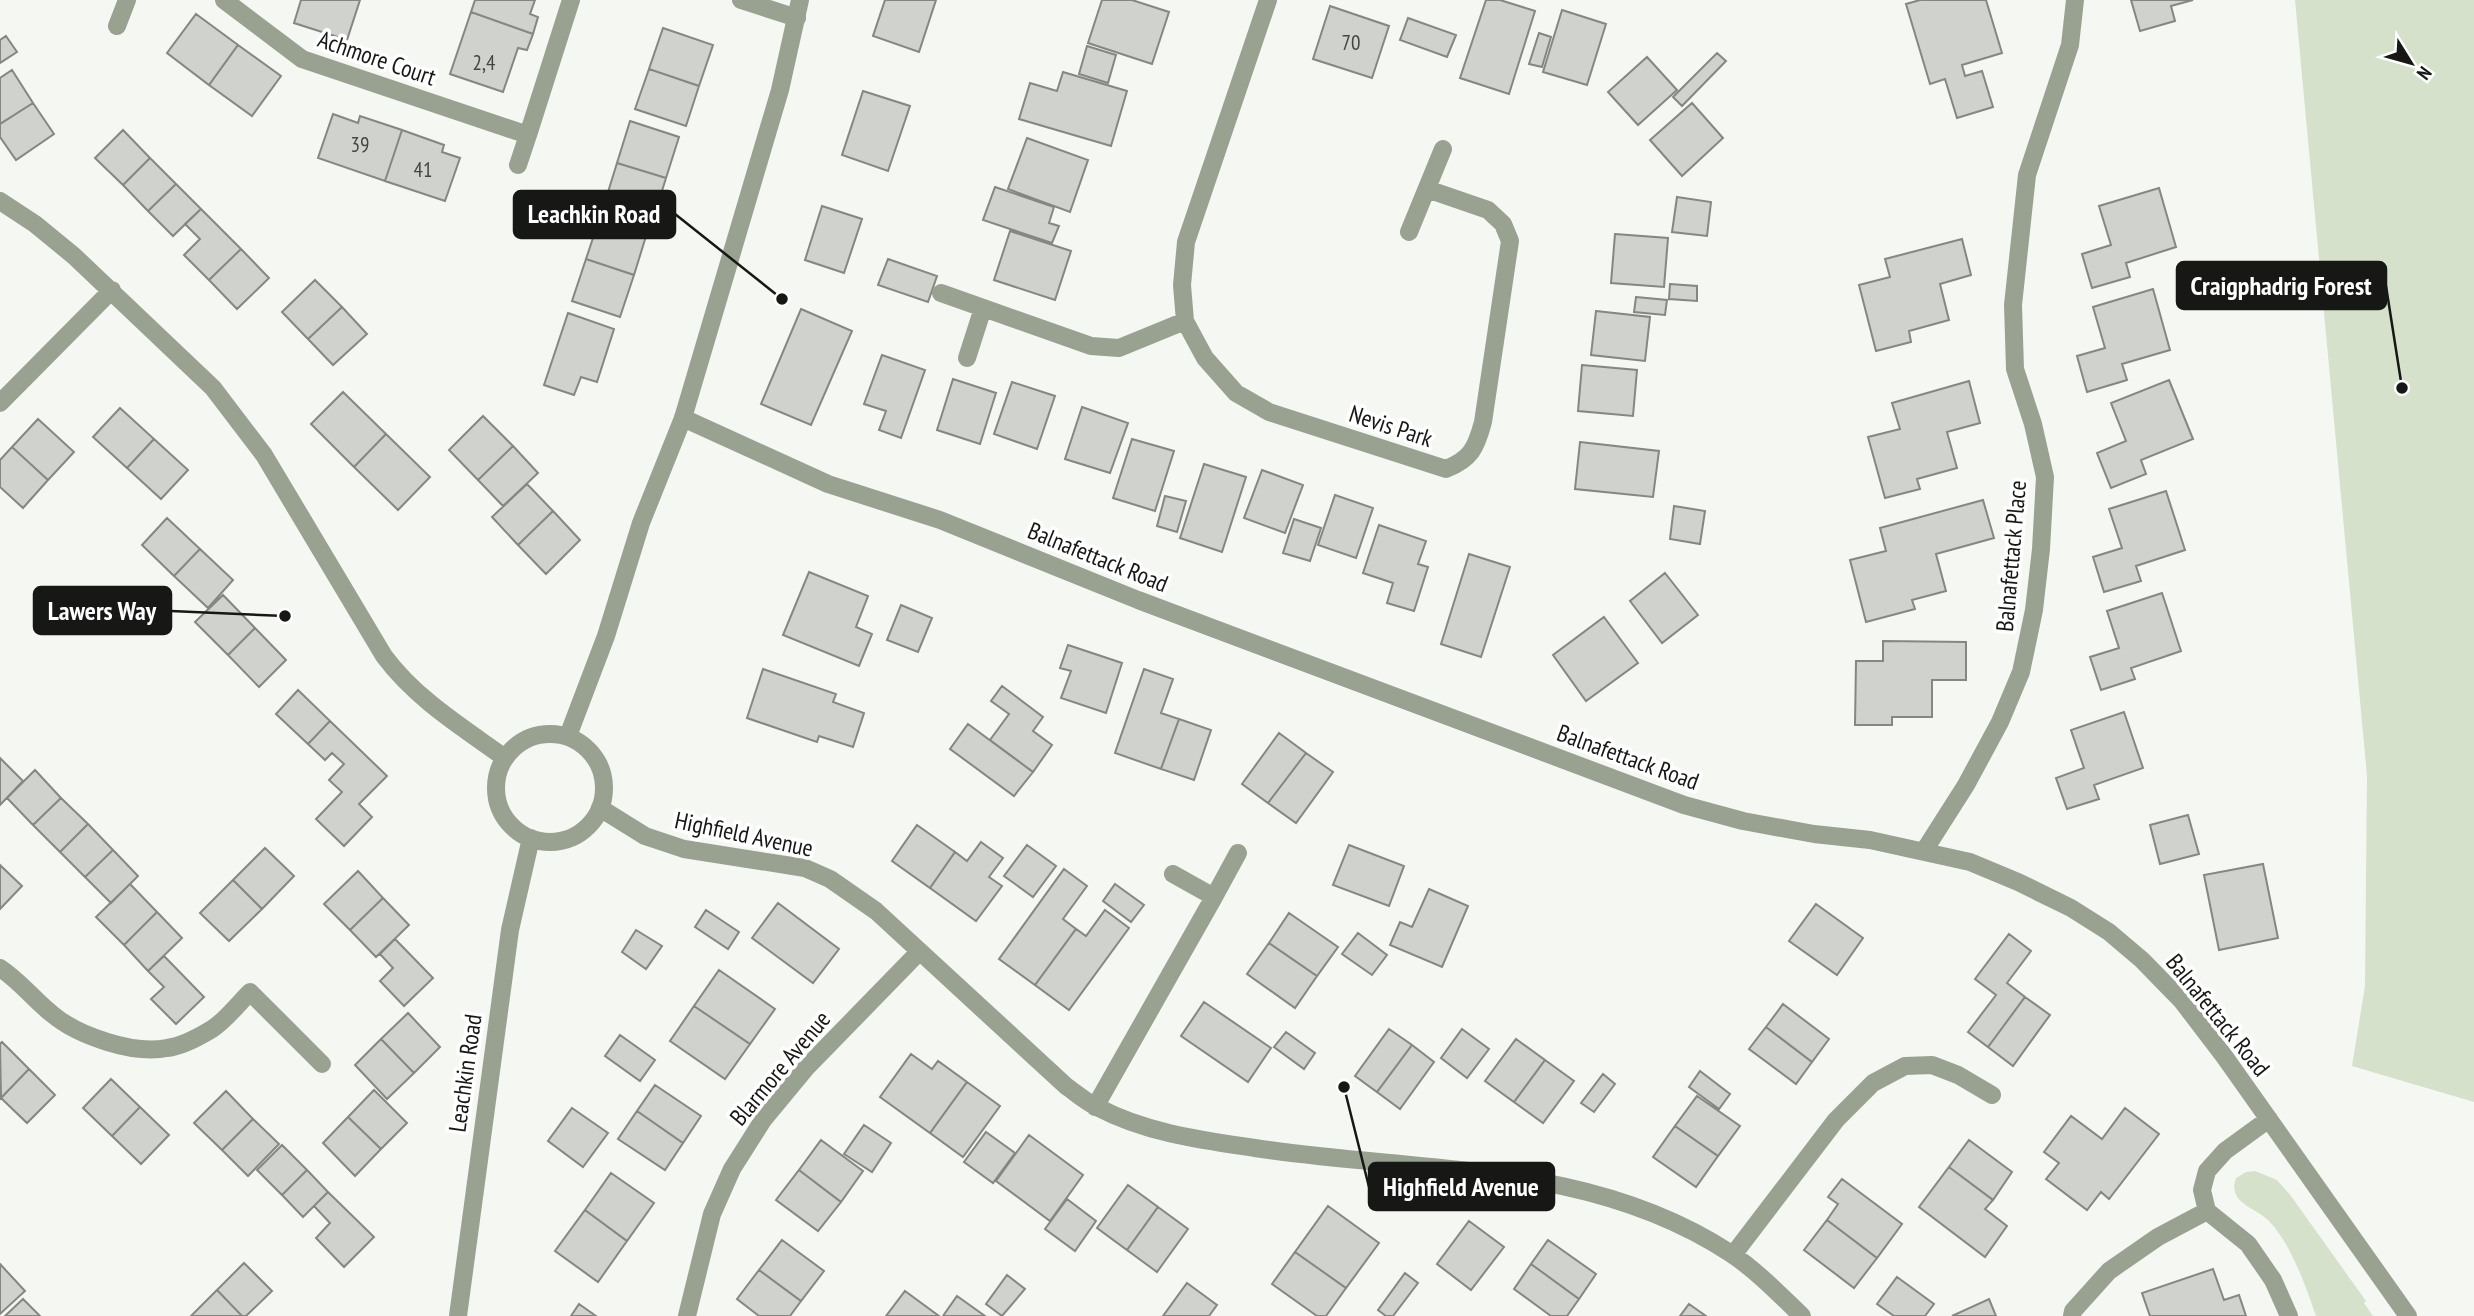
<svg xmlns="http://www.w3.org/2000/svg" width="2474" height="1316" viewBox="0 0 2474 1316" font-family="'PT Sans Narrow',sans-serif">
  <rect width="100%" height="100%" fill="#f5f8f2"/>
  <!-- green -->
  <path fill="#d5e1ca" d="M 2295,0 L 2474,0 L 2474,1102 L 2352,1066 L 2365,986 L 2367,776 Z
    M 2255,1171 L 2277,1180 L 2291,1196 L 2366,1301 L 2364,1303 L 2373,1316 L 2316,1316 C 2306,1287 2291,1244 2269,1221 C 2255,1207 2227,1203 2236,1178 L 2246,1172 Z"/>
  <!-- building -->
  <path fill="#cfd2cd" stroke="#848782" stroke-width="2" d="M 301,0 L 360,0 L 347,40 L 294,23 Z
    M 475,0 L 535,0 L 530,14 L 538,17 L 533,34 L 471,12 Z
    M 885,0 L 936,0 L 919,52 L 873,36 Z
    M 1102,0 L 1132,0 L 1169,12 L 1152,64 L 1088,43 Z
    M 1486,0 L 1500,0 L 1535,11 L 1509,94 L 1460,78 Z
    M 1920,0 L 1986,0 L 2002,53 L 1962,65 L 1965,76 L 1982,71 L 1993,107 L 1957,118 L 1945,79 L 1930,84 L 1906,4 Z
    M 2131,0 L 2193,0 L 2171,6 L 2175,21 L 2140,31 Z
    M 1330,6 L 1389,26 L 1372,78 L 1313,59 Z
    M 1562,10 L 1606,24 L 1587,85 L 1543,72 Z
    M 471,12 L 533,34 L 527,50 L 518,48 L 503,92 L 450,74 Z
    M 196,14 L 238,45 L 209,85 L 167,53 Z
    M 1408,18 L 1456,35 L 1447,57 L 1400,40 Z
    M 663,28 L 713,45 L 699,86 L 649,69 Z
    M 1539,33 L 1551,37 L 1542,67 L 1529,64 Z
    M 6,36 L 17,52 L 0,63 L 0,40 Z
    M 238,45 L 281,76 L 252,116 L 209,85 Z
    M 1087,46 L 1116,55 L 1108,83 L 1079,74 Z
    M 1717,53 L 1726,61 L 1682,106 L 1673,97 Z
    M 1647,57 L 1677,90 L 1638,125 L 1608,92 Z
    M 649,69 L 699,86 L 686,126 L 635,109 Z
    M 12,70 L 33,103 L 0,124 L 0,78 Z
    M 1063,72 L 1127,91 L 1111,146 L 1019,119 L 1030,83 L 1057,91 Z
    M 863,91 L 910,106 L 888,171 L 842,155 Z
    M 33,103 L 54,134 L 16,160 L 0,137 L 0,124 Z
    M 1692,103 L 1723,138 L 1682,176 L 1650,140 Z
    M 333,114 L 358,123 L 360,116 L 402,130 L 385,181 L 318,158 Z
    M 630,121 L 679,137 L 666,178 L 617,163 Z
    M 123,130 L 150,158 L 123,185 L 95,158 Z
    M 402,130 L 444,145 L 442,152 L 460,158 L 445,201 L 385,181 Z
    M 1027,138 L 1088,160 L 1070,212 L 1008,189 Z
    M 150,158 L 176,184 L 148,211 L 123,185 Z
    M 617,163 L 666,178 L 653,220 L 604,205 Z
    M 176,184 L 201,209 L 173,236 L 148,211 Z
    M 995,187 L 1054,207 L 1049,223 L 1059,226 L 1052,243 L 983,220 Z
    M 2159,188 L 2176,247 L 2126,263 L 2130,277 L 2092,288 L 2082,254 L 2111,245 L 2099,206 Z
    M 1677,197 L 1711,202 L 1707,236 L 1672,232 Z
    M 822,206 L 862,219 L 844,273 L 805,260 Z
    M 201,209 L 241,249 L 209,280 L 184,255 L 200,239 L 185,224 Z
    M 600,217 L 647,233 L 634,275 L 586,259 Z
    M 1010,231 L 1071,251 L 1055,300 L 994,280 Z
    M 1615,234 L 1668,238 L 1664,287 L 1611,283 Z
    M 1962,239 L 1971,275 L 1940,284 L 1949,320 L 1909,331 L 1911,342 L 1876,351 L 1859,285 L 1890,277 L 1885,259 Z
    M 241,249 L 269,278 L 237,309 L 209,280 Z
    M 586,259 L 634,275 L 620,317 L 572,301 Z
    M 888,259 L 937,276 L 928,302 L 878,285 Z
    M 315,280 L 342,307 L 308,339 L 282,312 Z
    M 1670,284 L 1697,286 L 1697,301 L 1669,299 Z
    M 2153,289 L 2170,350 L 2122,364 L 2127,380 L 2087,392 L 2077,356 L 2105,348 L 2093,307 Z
    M 1636,297 L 1667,300 L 1665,315 L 1634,312 Z
    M 342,307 L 367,334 L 333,365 L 308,339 Z
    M 801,309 L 852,331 L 811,425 L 761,404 Z
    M 1596,311 L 1650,317 L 1645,361 L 1591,355 Z
    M 568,313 L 614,329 L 597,382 L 581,377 L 574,395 L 544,385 Z
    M 882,355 L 925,370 L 901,438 L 879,430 L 886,411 L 864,404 Z
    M 1582,365 L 1637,370 L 1633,416 L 1578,411 Z
    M 953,379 L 996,393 L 980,444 L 937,430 Z
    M 2169,380 L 2193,439 L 2141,460 L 2146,474 L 2111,488 L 2097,453 L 2126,441 L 2111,403 Z
    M 1969,381 L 1980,423 L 1947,432 L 1957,468 L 1917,479 L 1920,489 L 1885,498 L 1868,437 L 1900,429 L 1892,403 Z
    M 1012,382 L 1055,396 L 1037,449 L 994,434 Z
    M 343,392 L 386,434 L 354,467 L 311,424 Z
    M 1082,407 L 1128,423 L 1110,473 L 1065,459 Z
    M 120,408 L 154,439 L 127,468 L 93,437 Z
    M 483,416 L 513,446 L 478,480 L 449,450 Z
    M 38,419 L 74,452 L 48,480 L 12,447 Z
    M 386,434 L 430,477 L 398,510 L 354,467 Z
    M 154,439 L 188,470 L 161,499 L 127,468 Z
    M 1132,439 L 1174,451 L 1155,511 L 1113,498 Z
    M 1580,442 L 1659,451 L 1653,497 L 1575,489 Z
    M 513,446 L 538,473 L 503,506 L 478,480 Z
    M 12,447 L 48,480 L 23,508 L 0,487 L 0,460 Z
    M 1204,464 L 1246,477 L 1222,552 L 1180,538 Z
    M 1262,470 L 1303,485 L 1285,533 L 1244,518 Z
    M 527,484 L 553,511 L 518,545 L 492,517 Z
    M 2166,491 L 2185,550 L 2136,566 L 2141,581 L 2104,592 L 2093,557 L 2122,548 L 2109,509 Z
    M 1335,495 L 1373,508 L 1356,558 L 1318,545 Z
    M 1165,496 L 1186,501 L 1177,532 L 1157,526 Z
    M 1983,500 L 1994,538 L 1936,554 L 1946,591 L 1912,600 L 1915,609 L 1866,622 L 1850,560 L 1886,551 L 1880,528 Z
    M 1674,506 L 1705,511 L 1700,544 L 1670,539 Z
    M 553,511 L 580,540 L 546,574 L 518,545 Z
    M 167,518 L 200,549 L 174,576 L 142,545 Z
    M 1294,519 L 1321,528 L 1310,561 L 1283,553 Z
    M 1379,525 L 1426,541 L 1418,564 L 1428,567 L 1414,611 L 1387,603 L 1393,583 L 1363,573 Z
    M 200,549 L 233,580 L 208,608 L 174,576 Z
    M 1469,554 L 1510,567 L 1481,657 L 1441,644 Z
    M 809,572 L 868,596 L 856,627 L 872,634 L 859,666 L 783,635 Z
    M 1665,573 L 1698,615 L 1662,643 L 1630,601 Z
    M 2162,593 L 2181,651 L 2131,668 L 2135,679 L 2101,690 L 2090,657 L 2119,648 L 2107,611 Z
    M 223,595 L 255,628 L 228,655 L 195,622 Z
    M 901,605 L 932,618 L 918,652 L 887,640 Z
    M 1604,617 L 1638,663 L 1586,701 L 1553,655 Z
    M 255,628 L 286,660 L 259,687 L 228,655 Z
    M 1883,641 L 1966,642 L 1966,680 L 1932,680 L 1932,717 L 1892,717 L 1892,725 L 1855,725 L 1856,661 L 1883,661 Z
    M 1068,645 L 1122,663 L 1106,713 L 1061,698 L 1071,671 L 1060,668 Z
    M 763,669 L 836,694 L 833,702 L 864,713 L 853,747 L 819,736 L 817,742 L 747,718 Z
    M 1144,669 L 1173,679 L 1161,713 L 1179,719 L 1161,769 L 1115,753 Z
    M 1002,686 L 1043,717 L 1033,731 L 1052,745 L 1033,772 L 990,740 L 1009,714 L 991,701 Z
    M 298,690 L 330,721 L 308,744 L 276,714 Z
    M 2124,712 L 2143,768 L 2094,785 L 2099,799 L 2067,809 L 2056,778 L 2084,768 L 2071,730 Z
    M 1179,719 L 1211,730 L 1194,780 L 1161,769 Z
    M 330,721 L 387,776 L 359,804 L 372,817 L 344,846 L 316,819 L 342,792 L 329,780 L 344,764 L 332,753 L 325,760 L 308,744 Z
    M 968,724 L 1033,772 L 1014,796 L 950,749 Z
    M 1279,733 L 1306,753 L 1268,803 L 1242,784 Z
    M 1306,753 L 1333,772 L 1296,823 L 1268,803 Z
    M 0,758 L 23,781 L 0,805 Z
    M 35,770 L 61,798 L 33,825 L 7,798 Z
    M 61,798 L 88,824 L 60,852 L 33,825 Z
    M 2188,815 L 2199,854 L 2160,864 L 2150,825 Z
    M 88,824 L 113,850 L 85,877 L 60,852 Z
    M 917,825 L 955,852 L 930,888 L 892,861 Z
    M 981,842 L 1003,858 L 989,877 L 1002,886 L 976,921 L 930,888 L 955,852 L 967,861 Z
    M 1027,845 L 1056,866 L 1033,897 L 1004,876 Z
    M 1349,845 L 1404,866 L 1389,906 L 1333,885 Z
    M 265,848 L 294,876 L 262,909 L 233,880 Z
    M 113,850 L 138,876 L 111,903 L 85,877 Z
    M 2263,864 L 2278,938 L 2219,950 L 2204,875 Z
    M 0,865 L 22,886 L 0,909 Z
    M 1064,869 L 1087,886 L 1063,919 L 1076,929 L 1035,985 L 999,959 Z
    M 358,871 L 383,898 L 350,930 L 324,904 Z
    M 233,880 L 262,909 L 229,941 L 200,913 Z
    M 130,884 L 157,912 L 124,945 L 96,917 Z
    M 1115,884 L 1144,905 L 1131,922 L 1103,901 Z
    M 1429,889 L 1468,906 L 1442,967 L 1390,945 L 1400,922 L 1412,927 Z
    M 383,898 L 409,925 L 376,957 L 350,930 Z
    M 778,903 L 839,949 L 813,983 L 752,938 Z
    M 1816,904 L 1863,938 L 1837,975 L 1789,941 Z
    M 706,910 L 739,932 L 728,949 L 695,927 Z
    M 1105,910 L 1129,928 L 1069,1010 L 1035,985 L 1076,929 L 1086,936 Z
    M 157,912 L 182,938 L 148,971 L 124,945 Z
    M 1289,913 L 1338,947 L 1317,976 L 1269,943 Z
    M 636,930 L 662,946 L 646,969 L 622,952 Z
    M 1358,933 L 1387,955 L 1372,975 L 1342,954 Z
    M 2009,934 L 2031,951 L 2007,983 L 2025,997 L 1988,1047 L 1968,1032 L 1996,995 L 1975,979 Z
    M 395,939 L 433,978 L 404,1006 L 380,981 L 393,968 L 380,954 Z
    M 1269,943 L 1317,976 L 1295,1008 L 1247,974 Z
    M 164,956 L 204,997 L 176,1024 L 151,999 L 164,987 L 148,971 Z
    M 719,970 L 775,1009 L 750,1044 L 694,1006 Z
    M 2025,997 L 2050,1015 L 2013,1066 L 1988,1047 Z
    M 1204,1002 L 1271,1048 L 1248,1082 L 1181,1036 Z
    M 1783,1004 L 1829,1039 L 1812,1062 L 1766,1027 Z
    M 694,1006 L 750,1044 L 725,1079 L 670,1041 Z
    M 408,1013 L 440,1047 L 414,1073 L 381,1039 Z
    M 1766,1027 L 1812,1062 L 1796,1084 L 1749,1049 Z
    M 1389,1029 L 1412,1045 L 1377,1092 L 1355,1076 Z
    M 1462,1029 L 1489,1049 L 1467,1078 L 1441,1058 Z
    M 1286,1032 L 1315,1053 L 1304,1069 L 1274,1047 Z
    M 620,1035 L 655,1060 L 640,1081 L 605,1056 Z
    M 381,1039 L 414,1073 L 387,1099 L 355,1065 Z
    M 1516,1039 L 1545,1060 L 1514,1102 L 1485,1081 Z
    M 2,1042 L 29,1069 L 1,1098 L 0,1044 Z
    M 1412,1045 L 1434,1062 L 1400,1109 L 1377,1092 Z
    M 911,1054 L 932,1069 L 938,1061 L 967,1082 L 930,1133 L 880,1097 Z
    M 1545,1060 L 1574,1081 L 1543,1123 L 1514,1102 Z
    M 29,1069 L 55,1095 L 27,1123 L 1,1098 Z
    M 1700,1071 L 1730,1094 L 1719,1109 L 1689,1087 Z
    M 1603,1074 L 1615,1084 L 1594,1112 L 1581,1103 Z
    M 111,1079 L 140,1107 L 112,1136 L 83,1108 Z
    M 967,1082 L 1000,1106 L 963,1157 L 930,1133 Z
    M 655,1085 L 701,1116 L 683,1143 L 637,1111 Z
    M 374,1090 L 407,1123 L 381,1149 L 348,1117 Z
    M 226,1091 L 253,1119 L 222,1150 L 194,1123 Z
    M 1697,1096 L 1740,1126 L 1718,1156 L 1675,1126 Z
    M 140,1107 L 169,1135 L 141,1164 L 112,1136 Z
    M 572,1108 L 608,1133 L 583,1167 L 548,1141 Z
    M 2125,1108 L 2159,1134 L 2109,1199 L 2101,1192 L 2087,1210 L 2046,1179 L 2059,1163 L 2044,1152 L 2071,1116 L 2102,1139 Z
    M 637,1111 L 683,1143 L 665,1170 L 618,1139 Z
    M 348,1117 L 381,1149 L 355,1176 L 323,1143 Z
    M 253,1119 L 279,1144 L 248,1176 L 222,1150 Z
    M 864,1125 L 891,1143 L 872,1172 L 844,1154 Z
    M 1675,1126 L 1718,1156 L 1696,1187 L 1653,1157 Z
    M 986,1132 L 1015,1153 L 993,1183 L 964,1162 Z
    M 1029,1135 L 1083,1175 L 1050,1221 L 996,1181 Z
    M 821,1140 L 863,1171 L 841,1202 L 799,1170 Z
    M 1969,1140 L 2012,1172 L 1993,1200 L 1949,1167 Z
    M 282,1145 L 307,1170 L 282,1195 L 257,1170 Z
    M 1949,1167 L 1993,1200 L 1985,1209 L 2007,1226 L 1985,1257 L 1919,1207 Z
    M 307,1170 L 328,1192 L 303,1217 L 282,1195 Z
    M 799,1170 L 841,1202 L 818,1231 L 776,1200 Z
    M 611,1173 L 654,1203 L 627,1241 L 585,1210 Z
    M 1842,1179 L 1902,1224 L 1877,1258 L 1827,1220 L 1838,1204 L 1828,1197 Z
    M 1128,1185 L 1158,1207 L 1127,1250 L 1097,1228 Z
    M 328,1192 L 374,1237 L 344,1267 L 316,1238 L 330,1223 L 314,1206 Z
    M 1067,1199 L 1096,1221 L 1075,1251 L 1045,1229 Z
    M 1328,1206 L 1379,1243 L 1346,1288 L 1295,1252 Z
    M 1158,1207 L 1188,1229 L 1157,1272 L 1127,1250 Z
    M 585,1210 L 627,1241 L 598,1282 L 555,1251 Z
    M 1827,1220 L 1877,1258 L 1854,1288 L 1804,1250 Z
    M 1469,1221 L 1504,1247 L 1471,1290 L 1437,1264 Z
    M 782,1240 L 824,1271 L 801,1301 L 759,1270 Z
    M 1548,1240 L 1596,1274 L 1579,1299 L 1531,1264 Z
    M 1295,1252 L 1346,1288 L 1326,1316 L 1317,1316 L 1272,1284 Z
    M 244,1263 L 272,1291 L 246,1316 L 242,1316 L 217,1290 Z
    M 0,1264 L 25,1291 L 0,1314 Z
    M 1531,1264 L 1579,1299 L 1567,1316 L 1551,1316 L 1514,1289 Z
    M 2213,1269 L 2224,1300 L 2239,1295 L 2246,1316 L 2150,1316 L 2142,1293 Z
    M 759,1270 L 801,1301 L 790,1316 L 759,1316 L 737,1299 Z
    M 1405,1273 L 1418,1283 L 1393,1316 L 1386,1316 L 1378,1310 Z
    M 1007,1275 L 1025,1289 L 1002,1316 L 986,1304 Z
    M 1897,1277 L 1934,1304 L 1925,1316 L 1894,1316 L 1877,1304 Z
    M 1187,1283 L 1217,1305 L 1209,1316 L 1163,1316 Z
    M 217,1290 L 242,1316 L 191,1316 Z
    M 905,1291 L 939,1316 L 886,1316 Z
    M 957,1296 L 985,1316 L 943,1316 Z
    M 23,1299 L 40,1316 L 5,1316 Z
    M 1989,1299 L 1996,1316 L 1952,1316 Z
    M 579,1304 L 596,1316 L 571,1316 Z
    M 1689,1304 L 1706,1316 L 1680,1316 Z"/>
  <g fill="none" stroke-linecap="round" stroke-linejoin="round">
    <!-- minor -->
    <path stroke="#99a191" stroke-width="18" d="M 224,0 L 302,59 L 528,135 L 571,0
      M 741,0 L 797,18
      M 1268,0 L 1186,242 L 1182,285 L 1185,321 L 1205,358 L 1236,393 L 1269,412 L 1446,469 C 1471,459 1476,448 1483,422 L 1510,241 L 1503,224 L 1488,210 L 1427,189
      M 117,26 L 127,0
      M 518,165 L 528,135
      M 0,201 L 35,224 L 74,256 L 213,388 L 264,455 L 384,656 C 416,699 462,727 505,758
      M 1409,232 L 1443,149
      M 941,293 L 1091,346 L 1119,348 L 1185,321
      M 967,358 L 983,308
      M 0,403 L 112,290
      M 683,418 L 828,484 L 940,520 L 1138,600 L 1684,805 L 1743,821 L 1814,834 L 1870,840 L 1970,862 L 2018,882 L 2071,908 L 2109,932 L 2142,960 L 2182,1001 L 2224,1056 L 2408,1316
      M 600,808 L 645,836 L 684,849 L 805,868 L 830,879 L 876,911 L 1066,1086 C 1076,1093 1086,1102 1097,1107 C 1146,1133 1201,1140 1255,1148 C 1416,1173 1588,1160 1730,1253 C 1756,1270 1779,1294 1802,1316
      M 1924,851 L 1966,785 L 2000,722 L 2021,672 L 2034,610 L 2041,549 L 2045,477 L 2033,424 L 2015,369 L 2013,305 L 2027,175 L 2070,45 L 2075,0
      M 1214,897 L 1238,853
      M 0,968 C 20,981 33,999 52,1014 C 78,1036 134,1055 167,1048 C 183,1046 199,1037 212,1029 C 226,1020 238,1004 250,992 L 322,1064
      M 1095,1107 L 1214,897 L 1173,874
      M 2269,1119 L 2225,1151 L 2207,1171 L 2202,1190 L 2207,1211 L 2248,1244 L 2273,1280 L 2289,1316
      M 1733,1255 L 1836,1120 L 1873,1083 L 1905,1066 L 1932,1065 L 1958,1075 L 1992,1095
      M 687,1316 L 712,1214 L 732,1169 L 763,1120 L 806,1068 L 919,952
      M 2072,1316 L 2073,1311 L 2109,1271 L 2158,1237 L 2207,1211"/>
    <!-- tertiary -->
    <path stroke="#99a191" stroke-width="18" d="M496 788a54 54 0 1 1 108 0a54 54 0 1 1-108 0Z
      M 568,736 L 606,636 L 641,523 L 683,418 L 780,90 L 800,0
      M 458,1316 L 510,930 L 531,838"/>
  </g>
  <g text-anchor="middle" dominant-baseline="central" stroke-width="7" stroke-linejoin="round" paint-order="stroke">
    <!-- number labels -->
    <g font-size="21" fill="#454644">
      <text x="1351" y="42">70</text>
      <text x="484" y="62">2,4</text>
      <text x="360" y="144">39</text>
      <text x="423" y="169">41</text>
    </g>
    <!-- street labels -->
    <g font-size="24" fill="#171816" stroke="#fff">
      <text transform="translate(377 58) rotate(19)">Achmore Court</text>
      <text transform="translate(1391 426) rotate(18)">Nevis Park</text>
      <text transform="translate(2011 556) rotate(-85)">Balnafettack Place</text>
      <text transform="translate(1098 557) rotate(22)">Balnafettack Road</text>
      <text transform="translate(1628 757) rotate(20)">Balnafettack Road</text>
      <text transform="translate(744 834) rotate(12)">Highfield Avenue</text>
      <text transform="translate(2218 1015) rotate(51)">Balnafettack Road</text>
      <text transform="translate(780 1068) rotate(-50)">Blarmore Avenue</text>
      <text transform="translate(465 1073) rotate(-82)">Leachkin Road</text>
    </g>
  </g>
  <!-- callouts -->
  <path fill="none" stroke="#171816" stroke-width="2.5" d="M782 299L675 214M2402 388L2386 286M285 616L171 611M1344 1087L1369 1187"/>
  <g fill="#171816" stroke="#fff" stroke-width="2.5">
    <circle cx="782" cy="299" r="7"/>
    <circle cx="2402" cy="388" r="7"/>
    <circle cx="285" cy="616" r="7"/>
    <circle cx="1344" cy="1087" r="7"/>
  </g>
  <g fill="#171816" stroke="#171816" stroke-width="2.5">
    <rect x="514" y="191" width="161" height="47" rx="7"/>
    <rect x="2177" y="262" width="209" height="47" rx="7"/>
    <rect x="34" y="587" width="137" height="47" rx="7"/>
    <rect x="1369" y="1163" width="185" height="47" rx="7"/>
  </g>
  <g font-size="26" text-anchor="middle" font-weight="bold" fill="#fff">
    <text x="594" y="223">Leachkin Road</text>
    <text x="2281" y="295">Craigphadrig Forest</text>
    <text x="102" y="620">Lawers Way</text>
    <text x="1461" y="1196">Highfield Avenue</text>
  </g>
  <!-- north arrow -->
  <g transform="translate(2411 63) rotate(127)" stroke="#ffffff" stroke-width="5" paint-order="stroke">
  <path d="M0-5L12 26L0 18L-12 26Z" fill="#171816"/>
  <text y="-10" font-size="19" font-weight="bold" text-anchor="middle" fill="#171816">N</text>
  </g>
</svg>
